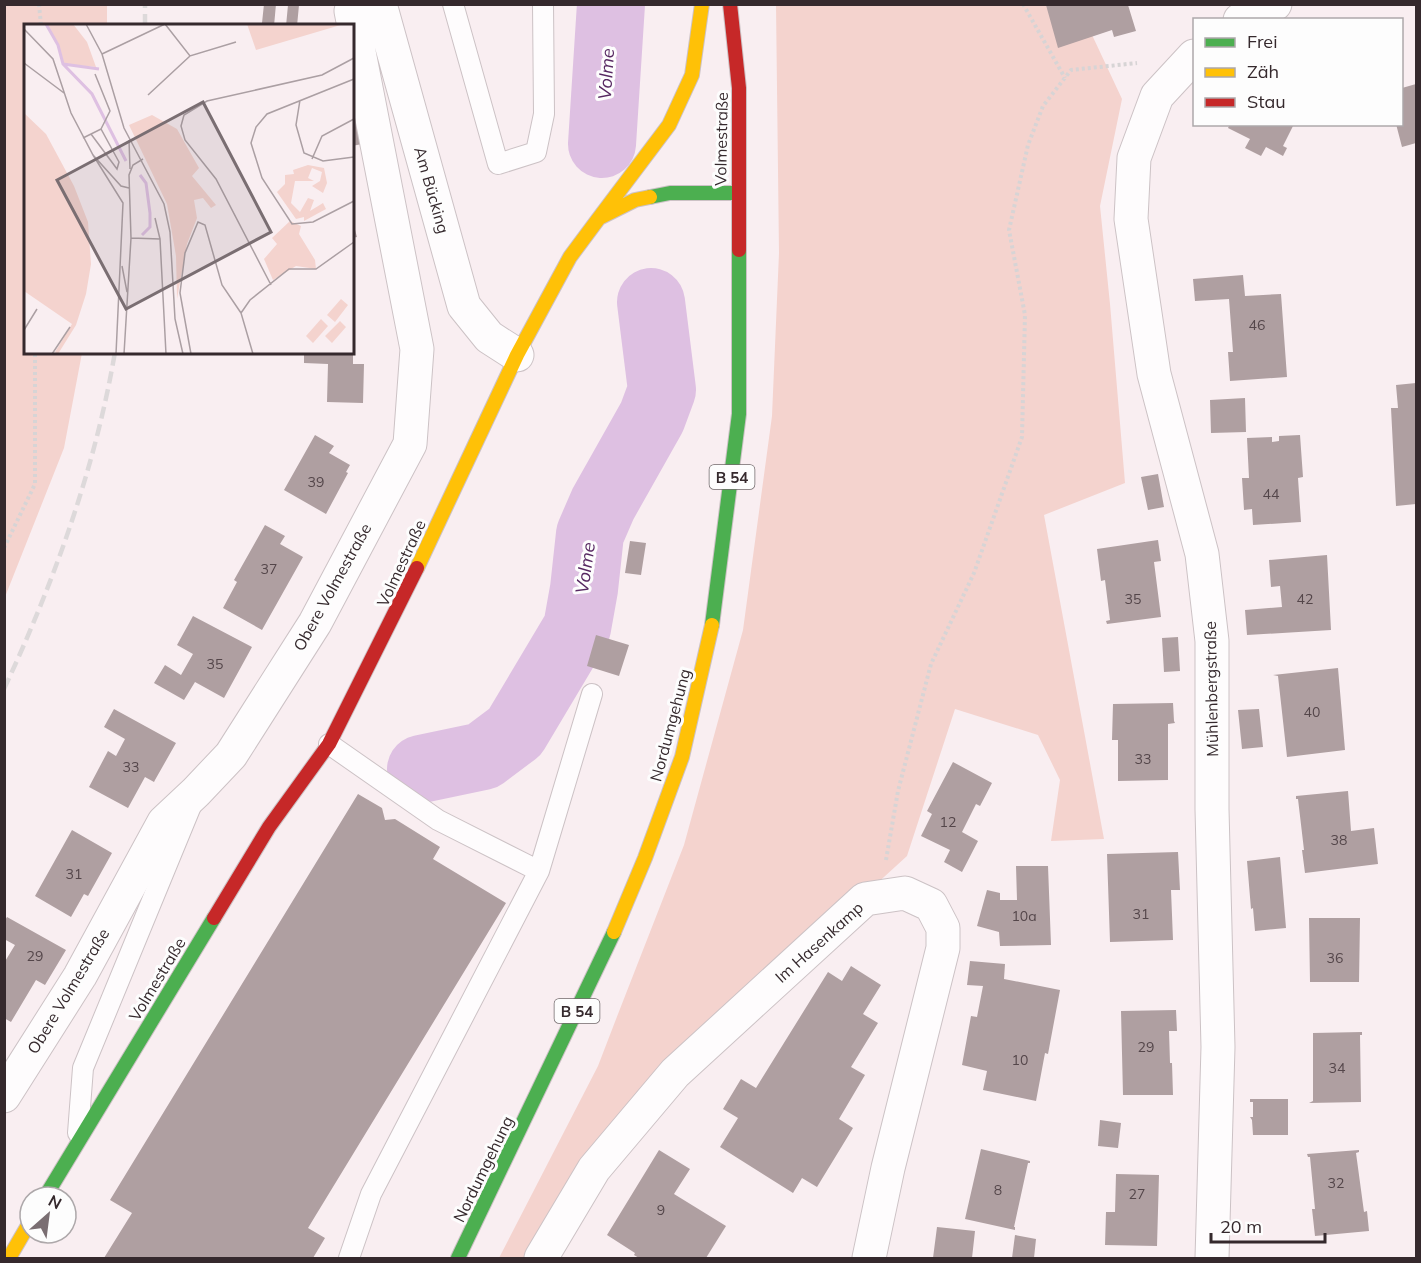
<svg xmlns="http://www.w3.org/2000/svg" width="1421" height="1263" viewBox="0 0 1421 1263" font-family="Mulish,sans-serif">
  <rect width="100%" height="100%" fill="#f9eef1"/>
  <!-- green -->
  <path fill="#f4d3ce" d="M 5,4 L 107,5 L 107,25 L 26,26 L 26,352 L 82,353 L 64,448 L 5,597 Z
    M 776,5 L 1078,5 L 1122,99 L 1100,206 L 1110,304 L 1125,483 L 1044,515 L 1104,839 L 1051,841 L 1060,780 L 1038,735 L 955,709 L 907,856 L 804,950 L 647,1082 L 523,1258 L 499,1258 L 598,1066 L 618,1014 L 684,845 L 743,630 L 772,416 L 779,253 Z"/>
  <g fill="none" stroke-linecap="round" stroke-linejoin="round">
    <!-- river -->
    <path stroke="#dec0e2" stroke-width="68" d="M 602,144 L 611,4
      M 421,769 L 483,756 L 515,732 L 577,628 L 584,589 L 590,534 L 603,504 L 652,417 L 662,390 L 651,302"/>
  </g>
  <!-- building -->
  <path fill="#af9fa1" d="M 264,4 L 276,4 L 274,26 L 263,26 L 262,23 Z
    M 288,5 L 299,5 L 297,26 L 286,26 Z
    M 1046,5 L 1128,5 L 1136,31 L 1114,37 L 1112,30 L 1058,48 Z
    M 1416,84 L 1416,143 L 1402,147 L 1396,124 L 1402,124 L 1402,88 Z
    M 352,104 L 362,144 L 352,146 Z
    M 1230,124 L 1294,124 L 1283,146 L 1287,148 L 1283,156 L 1266,147 L 1261,156 L 1245,148 L 1250,139 L 1228,128 Z
    M 352,219 L 357,237 L 352,238 Z
    M 1243,275 L 1245,296 L 1281,294 L 1287,377 L 1230,381 L 1228,352 L 1233,352 L 1229,299 L 1195,301 L 1193,279 Z
    M 304,352 L 353,352 L 353,364 L 364,364 L 363,403 L 327,402 L 328,364 L 304,363 Z
    M 1416,383 L 1416,504 L 1396,506 L 1391,408 L 1398,408 L 1396,385 Z
    M 1245,398 L 1246,432 L 1211,433 L 1210,400 Z
    M 315,435 L 334,446 L 329,453 L 350,465 L 346,472 L 348,473 L 326,514 L 284,490 Z
    M 1300,435 L 1303,477 L 1298,478 L 1301,522 L 1253,525 L 1252,509 L 1244,510 L 1242,478 L 1249,478 L 1247,438 L 1272,437 L 1272,442 L 1279,441 L 1279,436 Z
    M 1158,474 L 1164,507 L 1148,510 L 1141,477 Z
    M 265,525 L 285,536 L 280,544 L 303,557 L 262,630 L 223,608 L 237,582 L 234,580 Z
    M 1158,540 L 1161,561 L 1154,562 L 1161,617 L 1107,624 L 1106,621 L 1110,620 L 1105,580 L 1101,581 L 1097,549 Z
    M 630,541 L 646,543 L 641,575 L 625,573 Z
    M 1327,555 L 1331,630 L 1247,635 L 1245,610 L 1282,607 L 1280,586 L 1271,587 L 1269,560 Z
    M 193,616 L 252,647 L 224,698 L 195,682 L 184,700 L 154,683 L 165,665 L 181,675 L 193,654 L 177,645 Z
    M 596,635 L 629,645 L 619,676 L 587,666 Z
    M 1178,637 L 1180,671 L 1164,672 L 1162,638 Z
    M 1338,668 L 1345,750 L 1287,757 L 1278,676 L 1273,675 Z
    M 1173,703 L 1174,721 L 1175,723 L 1168,724 L 1168,780 L 1118,781 L 1118,740 L 1112,740 L 1113,704 Z
    M 114,709 L 176,743 L 155,780 L 154,782 L 145,777 L 128,808 L 89,787 L 108,751 L 116,756 L 125,739 L 104,727 Z
    M 1259,709 L 1263,747 L 1242,749 L 1238,710 Z
    M 953,762 L 992,783 L 980,806 L 976,804 L 962,832 L 978,841 L 962,872 L 944,862 L 950,850 L 921,836 L 932,814 L 927,811 Z
    M 1348,791 L 1351,831 L 1374,828 L 1378,864 L 1305,873 L 1302,850 L 1304,850 L 1298,799 L 1296,799 L 1296,796 Z
    M 358,794 L 382,808 L 385,820 L 395,819 L 440,847 L 433,859 L 506,903 L 308,1228 L 325,1238 L 313,1258 L 104,1258 L 132,1213 L 110,1200 Z
    M 72,830 L 112,853 L 88,896 L 84,894 L 71,917 L 35,896 Z
    M 1178,852 L 1180,890 L 1171,890 L 1173,940 L 1110,942 L 1107,854 Z
    M 1280,857 L 1286,928 L 1255,931 L 1253,908 L 1251,909 L 1247,861 Z
    M 1016,866 L 1048,866 L 1051,945 L 1000,946 L 999,932 L 977,926 L 987,890 L 1000,893 L 1000,900 L 1017,900 Z
    M 7,917 L 66,950 L 45,985 L 36,980 L 11,1022 L 4,1018 L 4,963 L 15,945 L 4,939 L 4,922 Z
    M 1309,918 L 1360,918 L 1359,982 L 1310,982 Z
    M 970,961 L 1005,964 L 1004,979 L 1060,990 L 1048,1054 L 1045,1053 L 1036,1101 L 983,1090 L 987,1071 L 962,1065 L 971,1016 L 977,1017 L 983,986 L 967,985 Z
    M 851,966 L 881,985 L 863,1014 L 878,1023 L 851,1067 L 865,1075 L 839,1119 L 853,1128 L 817,1187 L 802,1178 L 793,1193 L 720,1147 L 738,1118 L 723,1109 L 741,1079 L 756,1088 L 828,972 L 842,981 Z
    M 1176,1010 L 1177,1031 L 1169,1031 L 1170,1063 L 1172,1063 L 1173,1095 L 1123,1095 L 1121,1011 Z
    M 1362,1032 L 1362,1035 L 1360,1035 L 1361,1102 L 1309,1103 L 1313,1101 L 1313,1033 Z
    M 1250,1099 L 1288,1099 L 1288,1135 L 1253,1135 L 1252,1120 L 1250,1117 L 1253,1117 L 1253,1102 L 1250,1102 Z
    M 1100,1120 L 1121,1123 L 1118,1148 L 1098,1146 Z
    M 981,1149 L 1030,1161 L 1030,1163 L 1028,1163 L 1014,1227 L 1015,1227 L 1015,1230 L 965,1219 Z
    M 659,1150 L 690,1169 L 674,1194 L 726,1226 L 706,1258 L 639,1258 L 634,1255 L 635,1253 L 607,1235 Z
    M 1359,1150 L 1359,1152 L 1356,1153 L 1364,1212 L 1367,1211 L 1369,1231 L 1315,1236 L 1312,1209 L 1315,1209 L 1310,1157 L 1308,1157 L 1307,1154 Z
    M 1116,1174 L 1159,1175 L 1157,1246 L 1105,1245 L 1106,1212 L 1115,1212 Z
    M 937,1227 L 975,1231 L 972,1258 L 933,1258 Z
    M 1015,1235 L 1036,1239 L 1034,1258 L 1012,1258 Z"/>
  <g fill="none" stroke-linecap="round" stroke-linejoin="round">
    <!-- lane casing -->
    <g stroke="#ccc2c5" stroke-width="22">
      <path id="lane" d="M 453,4 L 498,164 L 536,152 L 544,114 L 543,4
        M 329,744 L 438,820 L 539,871 L 371,1194 L 349,1258
        M 539,871 L 592,694
        M 78,1133 L 83,1068 L 191,806"/>
    </g>
    <!-- street casing -->
    <g stroke="#ccc2c5" stroke-width="35">
      <path id="street" d="M 380,4 L 464,306 L 489,337 L 517,355
        M 1240,20 L 1275,4
        M 1194,56 L 1157,96 L 1134,158 L 1131,219 L 1154,374 L 1202,554 L 1212,641 L 1212,809 L 1218,1047 L 1212,1258
        M 4,1096 L 80,976 L 164,822 L 196,792 L 231,755 L 315,623 L 410,444 L 417,349 L 351,11 L 353,4
        M 541,1258 L 594,1169 L 675,1073 L 865,899 L 905,893 L 931,905 L 943,928 L 943,948 L 888,1168 L 869,1258"/>
    </g>
    <!-- fast casing -->
    <g stroke="#ccc2c5" stroke-width="16">
      <path id="fast" d="M 650,197 L 670,193 L 737,193
        M 712,625 L 739,414 L 739,250
        M 45,1197 L 214,918
        M 458,1258 L 614,932"/>
    </g>
    <!-- slow casing -->
    <g stroke="#ccc2c5" stroke-width="16">
      <path id="slow" d="M 599,218 L 669,125 L 692,75 L 702,4
        M 417,568 L 517,355 L 570,257 L 599,218 L 635,200 L 650,197
        M 614,932 L 645,858 L 682,757 L 712,625
        M 9,1258 L 30,1222"/>
    </g>
    <!-- jam casing -->
    <g stroke="#ccc2c5" stroke-width="16">
      <path id="jam" d="M 730,4 L 739,88 L 739,250
        M 214,918 L 269,827 L 329,744 L 417,568"/>
    </g>
    <!-- path -->
    <path stroke="#d7d4d5" stroke-width="4" stroke-dasharray="3 3" stroke-linecap="butt" d="M 39,4 L 41,26
      M 1023,4 L 1065,78
      M 4,548 L 35,484 L 35,352
      M 886,860 L 898,791 L 931,664 L 974,573 L 1022,437 L 1025,315 L 1009,230 L 1028,145 L 1043,106 L 1071,70 L 1137,63"/>
    <!-- lane -->
    <use href="#lane" stroke="#fefcfd" stroke-width="20"/>
    <!-- street -->
    <use href="#street" stroke="#fefcfd" stroke-width="33"/>
    <!-- fast -->
    <use href="#fast" stroke="#4caf50" stroke-width="14"/>
    <!-- slow -->
    <use href="#slow" stroke="#ffc107" stroke-width="14"/>
    <!-- jam -->
    <use href="#jam" stroke="#c62828" stroke-width="14"/>
    <!-- rail -->
    <path stroke="#ddd9da" stroke-width="4.5" stroke-dasharray="12 6" stroke-linecap="butt" d="M 145,26 L 145,4
      M 4,689 C 54,582 95,469 115,352"/>
  </g>
  <g text-anchor="middle" dominant-baseline="central" stroke-width="6" stroke-linejoin="round" paint-order="stroke">
    <!-- number labels -->
    <g font-size="14" fill="#54464a">
      <text x="1257" y="325">46</text>
      <text x="316" y="482">39</text>
      <text x="1271" y="494">44</text>
      <text x="269" y="569">37</text>
      <text x="1133" y="599">35</text>
      <text x="1305" y="599">42</text>
      <text x="215" y="664">35</text>
      <text x="1312" y="712">40</text>
      <text x="1143" y="759">33</text>
      <text x="131" y="767">33</text>
      <text x="948" y="822">12</text>
      <text x="1339" y="840">38</text>
      <text x="74" y="874">31</text>
      <text x="1141" y="914">31</text>
      <text x="1024" y="916">10a</text>
      <text x="35" y="956">29</text>
      <text x="1335" y="958">36</text>
      <text x="1146" y="1047">29</text>
      <text x="1020" y="1060">10</text>
      <text x="1337" y="1068">34</text>
      <text x="1336" y="1183">32</text>
      <text x="998" y="1190">8</text>
      <text x="1137" y="1194">27</text>
      <text x="661" y="1210">9</text>
    </g>
    <!-- shield labels -->
    <g fill="#fdfdfd" stroke="#71696b" stroke-width="1.5">
      <rect x="709.5" y="465" width="45" height="24" rx="4.5"/>
      <rect x="554.5" y="999" width="45" height="24" rx="4.5"/>
    </g>
    <g font-size="15" font-weight="bold" fill="#35292d">
      <text x="732" y="477">B 54</text>
      <text x="577" y="1011">B 54</text>
    </g>
    <!-- street labels -->
    <g font-size="16" fill="#35292d" stroke="#fdfdfd">
      <text transform="translate(721 139) rotate(-89)">Volmestraße</text>
      <text transform="translate(432 190) rotate(74)">Am Bücking</text>
      <text transform="translate(401 563) rotate(-65)">Volmestraße</text>
      <text transform="translate(332 587) rotate(-61)">Obere Volmestraße</text>
      <text transform="translate(1211 689) rotate(-91)">Mühlenbergstraße</text>
      <text transform="translate(670 725) rotate(-75)">Nordumgehung</text>
      <text transform="translate(819 942) rotate(-42)">Im Hasenkamp</text>
      <text transform="translate(157 979) rotate(-59)">Volmestraße</text>
      <text transform="translate(68 991) rotate(-59)">Obere Volmestraße</text>
      <text transform="translate(483 1169) rotate(-64)">Nordumgehung</text>
    </g>
    <!-- water labels -->
    <g font-size="18" font-style="italic" fill="#562761" stroke="#fdfdfd">
      <text transform="translate(606 74) rotate(-86)">Volme</text>
      <text transform="translate(585 568) rotate(-82)">Volme</text>
    </g>
  </g>
  <!-- overview -->
  <g transform="translate(24 24)">
    <rect width="330" height="330" fill="#f9eef1"/>
    <path d="M 22,0 L 49,0 L 63,18 L 72,43 L 39,40 L 34,21 ZM 223,0 L 320,0 L 232,26 ZM 0,89 L 22,110 L 50,162 L 64,198 L 67,240 L 62,270 L 52,301 L 34,330 L 31,328 L 48,300 L 0,267 ZM 128,91 L 153,105 L 175,144 L 168,152 L 192,181 L 187,184 L 179,174 L 170,176 L 173,194 L 163,220 L 153,275 L 152,232 L 143,180 L 105,101 ZM 284,141 L 300,144 L 303,159 L 299,169 L 288,162 L 296,157 L 298,148 L 288,144 L 284,154 L 290,157 L 271,157 L 267,179 L 276,188 L 284,174 L 290,176 L 286,187 L 299,179 L 302,185 L 280,197 L 280,193 L 272,195 L 253,168 L 261,160 L 261,151 L 270,150 L 269,146 ZM 266,197 L 277,202 L 275,210 L 291,236 L 292,245 L 272,242 L 249,256 L 240,235 L 253,220 L 248,214 ZM 317,275 L 324,281 L 311,298 L 303,291 ZM 297,295 L 304,302 L 289,319 L 282,312 ZM 316,297 L 322,303 L 308,319 L 301,312 Z" fill="#f4d3ce"/>
    <path fill="none" stroke="#dec0e2" stroke-width="3" d="M 22,0 L 34,21 L 39,40 L 68,70 L 102,137M 39,40 L 75,45M 116,151 L 122,159 L 126,189 L 126,203 L 118,211"/>
    <path fill="none" stroke="#ab9fa3" stroke-width="1.5" d="M 62,0 L 78,30 L 100,104 L 140,180 L 146,208 L 151,295 L 159,330M 141,0 L 166,32 L 212,18M 0,5 L 29,35 L 47,89 L 69,131 L 97,162 L 105,164M 78,30 L 141,0M 0,39 L 40,69M 71,50 L 86,87 L 77,105M 330,55 L 243,90 L 232,103 L 227,119 L 238,154 L 268,200 L 289,198 L 330,177M 124,71 L 166,32M 276,76 L 272,101 L 280,129 L 299,137 L 330,133M 59,114 L 77,105 L 95,138 L 93,145 L 67,110M 105,116 L 106,145M 69,131 L 99,179 L 92,330M 288,135 L 298,112 L 330,95M 131,194 L 136,215M 107,214 L 136,215 L 142,330M 98,242 L 103,268M 247,261 L 192,155 L 161,116 L 157,102 L 160,91 L 183,77 L 298,51 L 330,34M 0,306 L 13,285M 28,330 L 46,303M 100,330 L 107,214 L 105,151 L 109,141 L 119,135M 167,330 L 156,269 L 161,229 L 174,198 L 181,201 L 198,261 L 217,289M 229,330 L 217,289 L 226,276 L 265,245 L 292,245 L 330,218"/>
    <path fill="#7a6e72" fill-opacity="0.15" stroke="#7a6e72" stroke-width="3" d="M 179,78 L 247,208 L 102,285 L 33,156 Z"/>
    <rect width="330" height="330" fill="none" stroke="#35292d" stroke-width="3"/>
  </g>
  <!-- border -->
  <rect width="1421" height="1263" fill="none" stroke="#35292d" stroke-width="12"/>
  <!-- legend -->
  <rect x="1193" y="18" width="210" height="108" fill="#fdfdfd" stroke="#ada8aa" stroke-width="1.5"/>
  <rect x="1205" y="38" width="30" height="9" fill="#4caf50" stroke="#ada8aa" stroke-width="1.5"/>
  <text x="1247" y="48" font-size="18" fill="#35292d">Frei</text>
  <rect x="1205" y="68" width="30" height="9" fill="#ffc107" stroke="#ada8aa" stroke-width="1.5"/>
  <text x="1247" y="78" font-size="18" fill="#35292d">Zäh</text>
  <rect x="1205" y="98" width="30" height="9" fill="#c62828" stroke="#ada8aa" stroke-width="1.5"/>
  <text x="1247" y="108" font-size="18" fill="#35292d">Stau</text>
  <!-- north arrow -->
  <g transform="translate(48 1215) rotate(28)"><circle r="28" fill="#fdfdfd" stroke="#ada8aa" stroke-width="1.5"/>
  <path d="M0-4.5L10 22L0 15L-10 22Z" fill="#7a6e72"/>
  <text y="-9" font-size="16" font-weight="bold" text-anchor="middle" fill="#35292d">N</text>
  </g>
  <!-- scale -->
  <path d="M1211 1233v9h114v-9" fill="none" stroke="#35292d" stroke-width="3"/>
  <text x="1220" y="1233" font-size="18" fill="#35292d" stroke="#fdfdfd" stroke-width="4.5" paint-order="stroke">20 m</text>
</svg>
